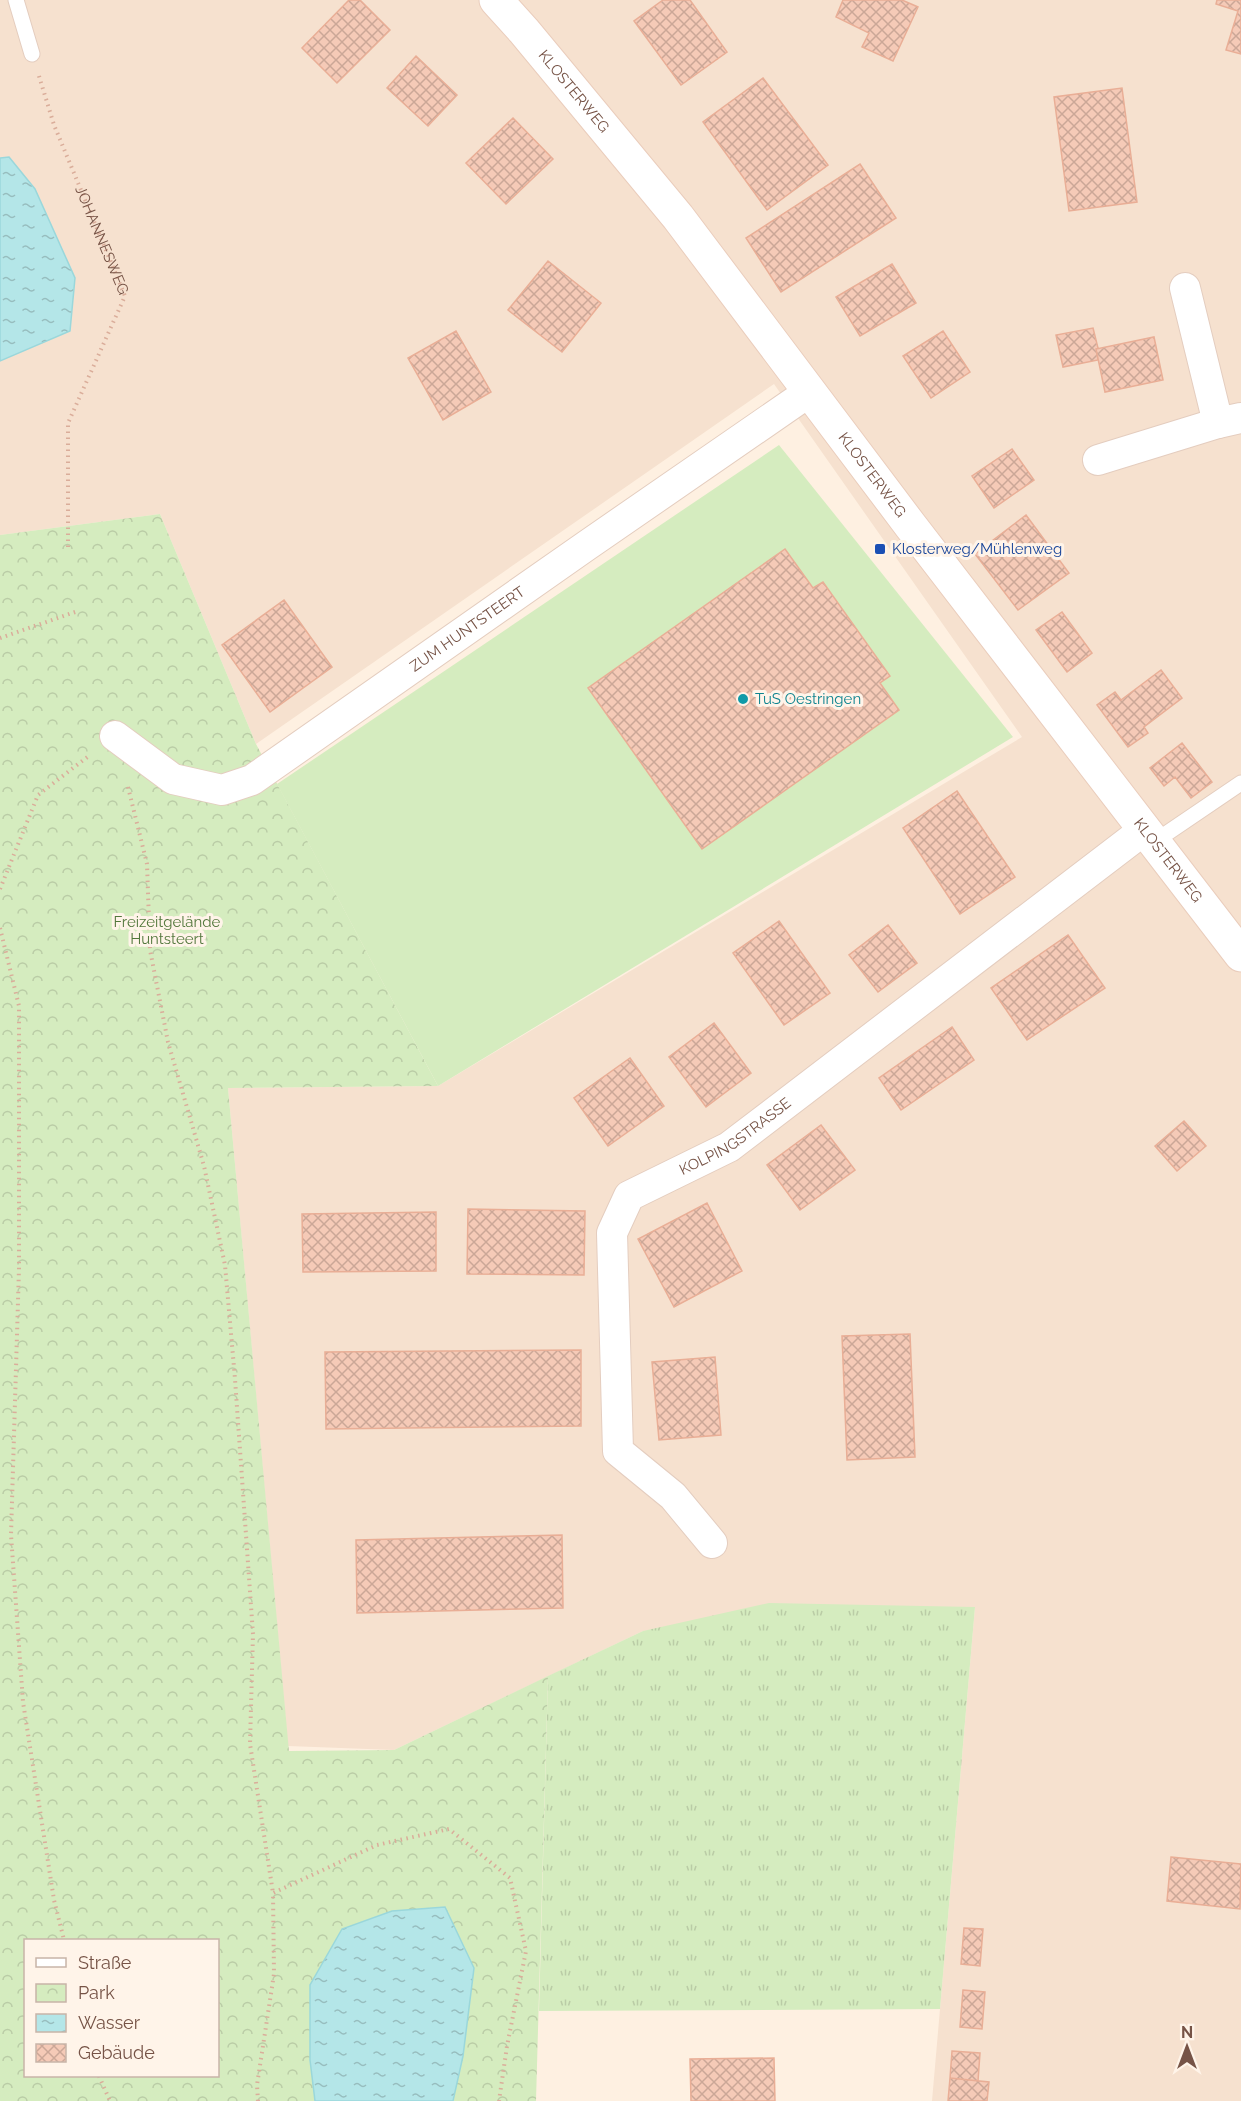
<svg xmlns="http://www.w3.org/2000/svg" width="1241" height="2101" viewBox="0 0 1241 2101" font-family="Raleway,sans-serif">
  <defs>
    <pattern id="grass-tufts" width="24" height="20" patternUnits="userSpaceOnUse" patternTransform="scale(1.5)"><rect width="24" height="20" fill="#d5ecbf"/><path d="M3 7l-1-3M5 7V3M7 7l1-3M15 17l-1-3M17 17v-4M19 17l1-3" fill="none" stroke="#bacca6"/></pattern>
    <pattern id="park-crowns" width="20" height="18" patternUnits="userSpaceOnUse" patternTransform="scale(1.5)"><rect width="20" height="18" fill="#d5ecbf"/><path d="M2 6a3 3 0 1 1 6 0M12 15a3 3 0 1 1 6 0" fill="none" stroke="#bacca6"/></pattern>
    <pattern id="water-ripples" width="26" height="14" patternUnits="userSpaceOnUse" patternTransform="scale(1.5)"><rect width="26" height="14" fill="#b4e6e8"/><path d="M2 4q2-2 4 0t4 0M15 11q2-2 4 0t4 0" fill="none" stroke="#97bdbe"/></pattern>
    <pattern id="building-cross-hatch" width="8" height="8" patternUnits="userSpaceOnUse" patternTransform="scale(1.5)"><rect width="8" height="8" fill="#f5cab7"/><path d="M0 0l8 8M0 8l8-8" fill="none" stroke="#cba797"/></pattern>
  </defs>
  <rect width="100%" height="100%" fill="#fef0e1"/>
  <!-- residential -->
  <path fill="#f6e1cf" d="M 0,0 L 1241,0 L 1241,2101 L 932,2101 L 975,1607 L 643,1631 L 394,1750 L 288,1746 L 228,1088 L 438,1086 L 1022,737 L 774,384 L 256,744 L 160,514 L 0,535 Z"/>
  <!-- grass -->
  <path fill="url(#grass-tufts)" d="M 769,1603 L 975,1607 L 940,2009 L 539,2011 L 548,1676 L 643,1631 Z"/>
  <!-- park -->
  <path fill="url(#park-crowns)" fill-rule="evenodd" d="M 160,514 L 256,744 L 438,1086 L 228,1088 L 289,1751 L 394,1750 L 548,1676 L 536,2101 L 0,2101 L 0,535 ZM 26,1940 L 218,1940 L 218,2076 L 26,2076 Z"/>
  <!-- garden -->
  <path fill="#d5ecbf" d="M 779,445 L 1013,737 L 438,1086 L 277,784 Z"/>
  <!-- water -->
  <path fill="url(#water-ripples)" stroke="#9ad7db" stroke-width="1.5" d="M 9,157 L 35,189 L 75,278 L 70,331 L 0,361 L 0,158 Z
    M 445,1907 L 474,1968 L 463,2056 L 453,2101 L 315,2101 L 310,2060 L 310,1985 L 342,1929 L 392,1911 Z"/>
  <!-- building -->
  <path fill="url(#building-cross-hatch)" stroke="#e9ae96" stroke-width="1.5" d="M 349,0 L 360,0 L 390,30 L 337,83 L 302,48 Z
    M 663,0 L 690,0 L 727,52 L 681,85 L 634,21 Z
    M 843,0 L 902,0 L 918,7 L 893,61 L 862,47 L 869,33 L 836,17 Z
    M 1217,0 L 1241,0 L 1241,54 L 1226,50 L 1238,11 L 1216,4 Z
    M 416,56 L 457,95 L 428,126 L 387,88 Z
    M 763,78 L 828,165 L 767,210 L 703,122 Z
    M 1122,88 L 1137,202 L 1069,211 L 1054,97 Z
    M 513,118 L 553,159 L 506,204 L 466,163 Z
    M 860,164 L 896,218 L 781,292 L 746,238 Z
    M 548,261 L 601,303 L 562,352 L 508,310 Z
    M 892,264 L 916,303 L 860,336 L 836,297 Z
    M 1093,328 L 1098,348 L 1096,349 L 1098,360 L 1063,367 L 1056,335 Z
    M 456,331 L 491,392 L 443,420 L 408,358 Z
    M 943,331 L 970,372 L 931,398 L 903,356 Z
    M 1154,337 L 1163,380 L 1105,392 L 1096,349 Z
    M 1012,449 L 1034,480 L 994,508 L 972,476 Z
    M 1026,515 L 1069,573 L 1018,610 L 975,554 Z
    M 785,549 L 813,588 L 823,582 L 890,676 L 880,683 L 899,710 L 702,849 L 588,688 Z
    M 284,600 L 332,667 L 270,712 L 222,645 Z
    M 1062,612 L 1092,653 L 1067,672 L 1036,630 Z
    M 1161,670 L 1182,698 L 1144,727 L 1148,733 L 1128,747 L 1097,705 L 1115,692 L 1121,700 Z
    M 1182,743 L 1212,782 L 1191,798 L 1175,777 L 1164,786 L 1150,768 Z
    M 957,791 L 1015,877 L 960,914 L 903,828 Z
    M 779,921 L 830,993 L 784,1025 L 733,953 Z
    M 888,925 L 917,963 L 878,992 L 849,955 Z
    M 1068,935 L 1105,988 L 1027,1040 L 991,988 Z
    M 714,1023 L 751,1073 L 706,1107 L 669,1057 Z
    M 952,1027 L 974,1060 L 901,1110 L 879,1078 Z
    M 630,1058 L 664,1106 L 608,1146 L 574,1098 Z
    M 1184,1121 L 1206,1146 L 1177,1171 L 1155,1146 Z
    M 821,1125 L 855,1170 L 800,1210 L 767,1165 Z
    M 707,1203 L 742,1271 L 674,1307 L 638,1239 Z
    M 468,1209 L 585,1211 L 584,1275 L 467,1274 Z
    M 436,1212 L 436,1271 L 303,1272 L 302,1214 Z
    M 910,1334 L 915,1457 L 847,1460 L 842,1336 Z
    M 581,1350 L 581,1426 L 326,1429 L 325,1352 Z
    M 715,1357 L 721,1435 L 659,1440 L 652,1362 Z
    M 562,1535 L 563,1608 L 357,1613 L 356,1540 Z
    M 1171,1857 L 1241,1864 L 1240,1909 L 1167,1901 Z
    M 964,1928 L 983,1929 L 980,1966 L 961,1964 Z
    M 963,1990 L 985,1992 L 982,2029 L 960,2027 Z
    M 952,2051 L 980,2053 L 978,2081 L 950,2078 Z
    M 774,2058 L 775,2101 L 691,2101 L 690,2059 Z
    M 950,2078 L 989,2082 L 987,2101 L 948,2101 Z"/>
  <g fill="none" stroke-linecap="round" stroke-linejoin="round">
    <!-- lane casing -->
    <g stroke="#e4cdbf" stroke-width="17">
      <path id="lane" d="M 16,0 L 32,54
        M 1154,842 L 1241,783"/>
    </g>
    <!-- street casing -->
    <g stroke="#e4cdbf" stroke-width="32">
      <g id="street">
        <path d="M 1185,288 L 1218,423 L 1241,418"/>
        <path d="M 1098,460 L 1218,423"/>
        <path id="s2" d="M 115,736 L 173,779 L 222,790 L 252,780 L 586,546 L 809,392"/>
        <path id="s3" d="M 712,1543 L 673,1496 L 618,1451 L 612,1233 L 629,1196 L 729,1147 L 1144,830"/>
      </g>
    </g>
    <!-- secondary casing -->
    <g stroke="#eacdbc" stroke-width="35">
      <g id="secondary">
        <path id="s4" d="M 496,0 L 524,31 L 678,217 L 910,525 L 1241,955"/>
      </g>
    </g>
    <!-- path -->
    <g stroke="#daad9a" stroke-width="4" stroke-dasharray="1.5 4.5" stroke-linecap="butt">
      <path id="s1" d="M 39,76 L 54,125 L 125,296 L 68,423 L 68,551"/>
      <path d="M 0,638 L 78,611"/>
      <path d="M 128,787 L 147,864 L 150,950 L 168,1042 L 204,1166 L 225,1265 L 235,1379 L 253,1634 L 250,1744 L 273,1893"/>
      <path d="M 0,889 L 38,795 L 90,755"/>
      <path d="M 0,928 L 19,1006 L 19,1268 L 11,1535 L 23,1702 L 54,1900 L 64,1940"/>
      <path d="M 99,2076 L 110,2101"/>
      <path d="M 258,2101 L 257,2085 L 274,1974 L 273,1893 L 377,1845 L 449,1829 L 510,1878 L 526,1951 L 507,2046 L 499,2101"/>
    </g>
    <!-- lane -->
    <use href="#lane" stroke="#fff" stroke-width="15"/>
    <!-- street -->
    <use href="#street" stroke="#fff" stroke-width="30"/>
    <!-- secondary -->
    <use href="#secondary" stroke="#fff" stroke-width="33"/>
  </g>
  <!-- markers -->
  <rect fill="#1a4fb4" stroke="#fff4e9" stroke-width="2" x="874" y="543" width="12" height="12" rx="3"/>
  <circle fill="#0f9aa8" stroke="#fff4e9" stroke-width="2" cx="743" cy="699" r="6"/>
  <g text-anchor="middle" dominant-baseline="central" stroke-width="6" stroke-linejoin="round" paint-order="stroke">
    <!-- street labels -->
    <g font-size="15" fill="#765346" stroke="#fff4e9">
      <text stroke="none"><textPath href="#s4" startOffset="120">KLOSTERWEG</textPath></text>
      <text stroke="none"><textPath href="#s1" startOffset="176">JOHANNESWEG</textPath></text>
      <text stroke="none"><textPath href="#s4" startOffset="606">KLOSTERWEG</textPath></text>
      <text stroke="none"><textPath href="#s2" startOffset="417">ZUM HUNTSTEERT</textPath></text>
      <text stroke="none"><textPath href="#s4" startOffset="1092">KLOSTERWEG</textPath></text>
      <text stroke="none"><textPath href="#s3" startOffset="513">KOLPINGSTRASSE</textPath></text>
    </g>
    <!-- transit labels -->
    <g font-size="15" fill="#164399" stroke="#fff4e9" text-anchor="start">
      <text x="892" y="549">Klosterweg/Mühlenweg</text>
    </g>
    <!-- culture labels -->
    <g font-size="15" fill="#0d838f" stroke="#fff4e9" text-anchor="start">
      <text x="755" y="699">TuS Oestringen</text>
    </g>
    <!-- park labels -->
    <g font-size="15" fill="#52773b" stroke="#fff4e9">
      <text x="167" y="922">Freizeitgelände<tspan x="167" dy="17">Huntsteert</tspan></text>
    </g>
  </g>
  <!-- legend -->
  <rect x="24" y="1939" width="195" height="138" fill="#fff4e9" stroke="#c8b4a8" stroke-width="1.5"/>
  <rect x="36" y="1958" width="30" height="9" fill="#ffffff" stroke="#c8b4a8" stroke-width="1.5"/>
  <text x="78" y="1969" font-size="18" fill="#765346">Straße</text>
  <rect x="36" y="1984" width="30" height="18" fill="url(#park-crowns)" stroke="#c8b4a8" stroke-width="1.5"/>
  <text x="78" y="1999" font-size="18" fill="#765346">Park</text>
  <rect x="36" y="2014" width="30" height="18" fill="url(#water-ripples)" stroke="#c8b4a8" stroke-width="1.5"/>
  <text x="78" y="2029" font-size="18" fill="#765346">Wasser</text>
  <rect x="36" y="2044" width="30" height="18" fill="url(#building-cross-hatch)" stroke="#c8b4a8" stroke-width="1.5"/>
  <text x="78" y="2059" font-size="18" fill="#765346">Gebäude</text>
  <!-- north arrow -->
  <g transform="translate(1187 2047)" stroke="#fff4e9" stroke-width="4.5" paint-order="stroke">
  <path d="M0-4.5L10 22L0 15L-10 22Z" fill="#765346"/>
  <text y="-9" font-size="16" font-weight="bold" text-anchor="middle" fill="#765346">N</text>
  </g>
</svg>
